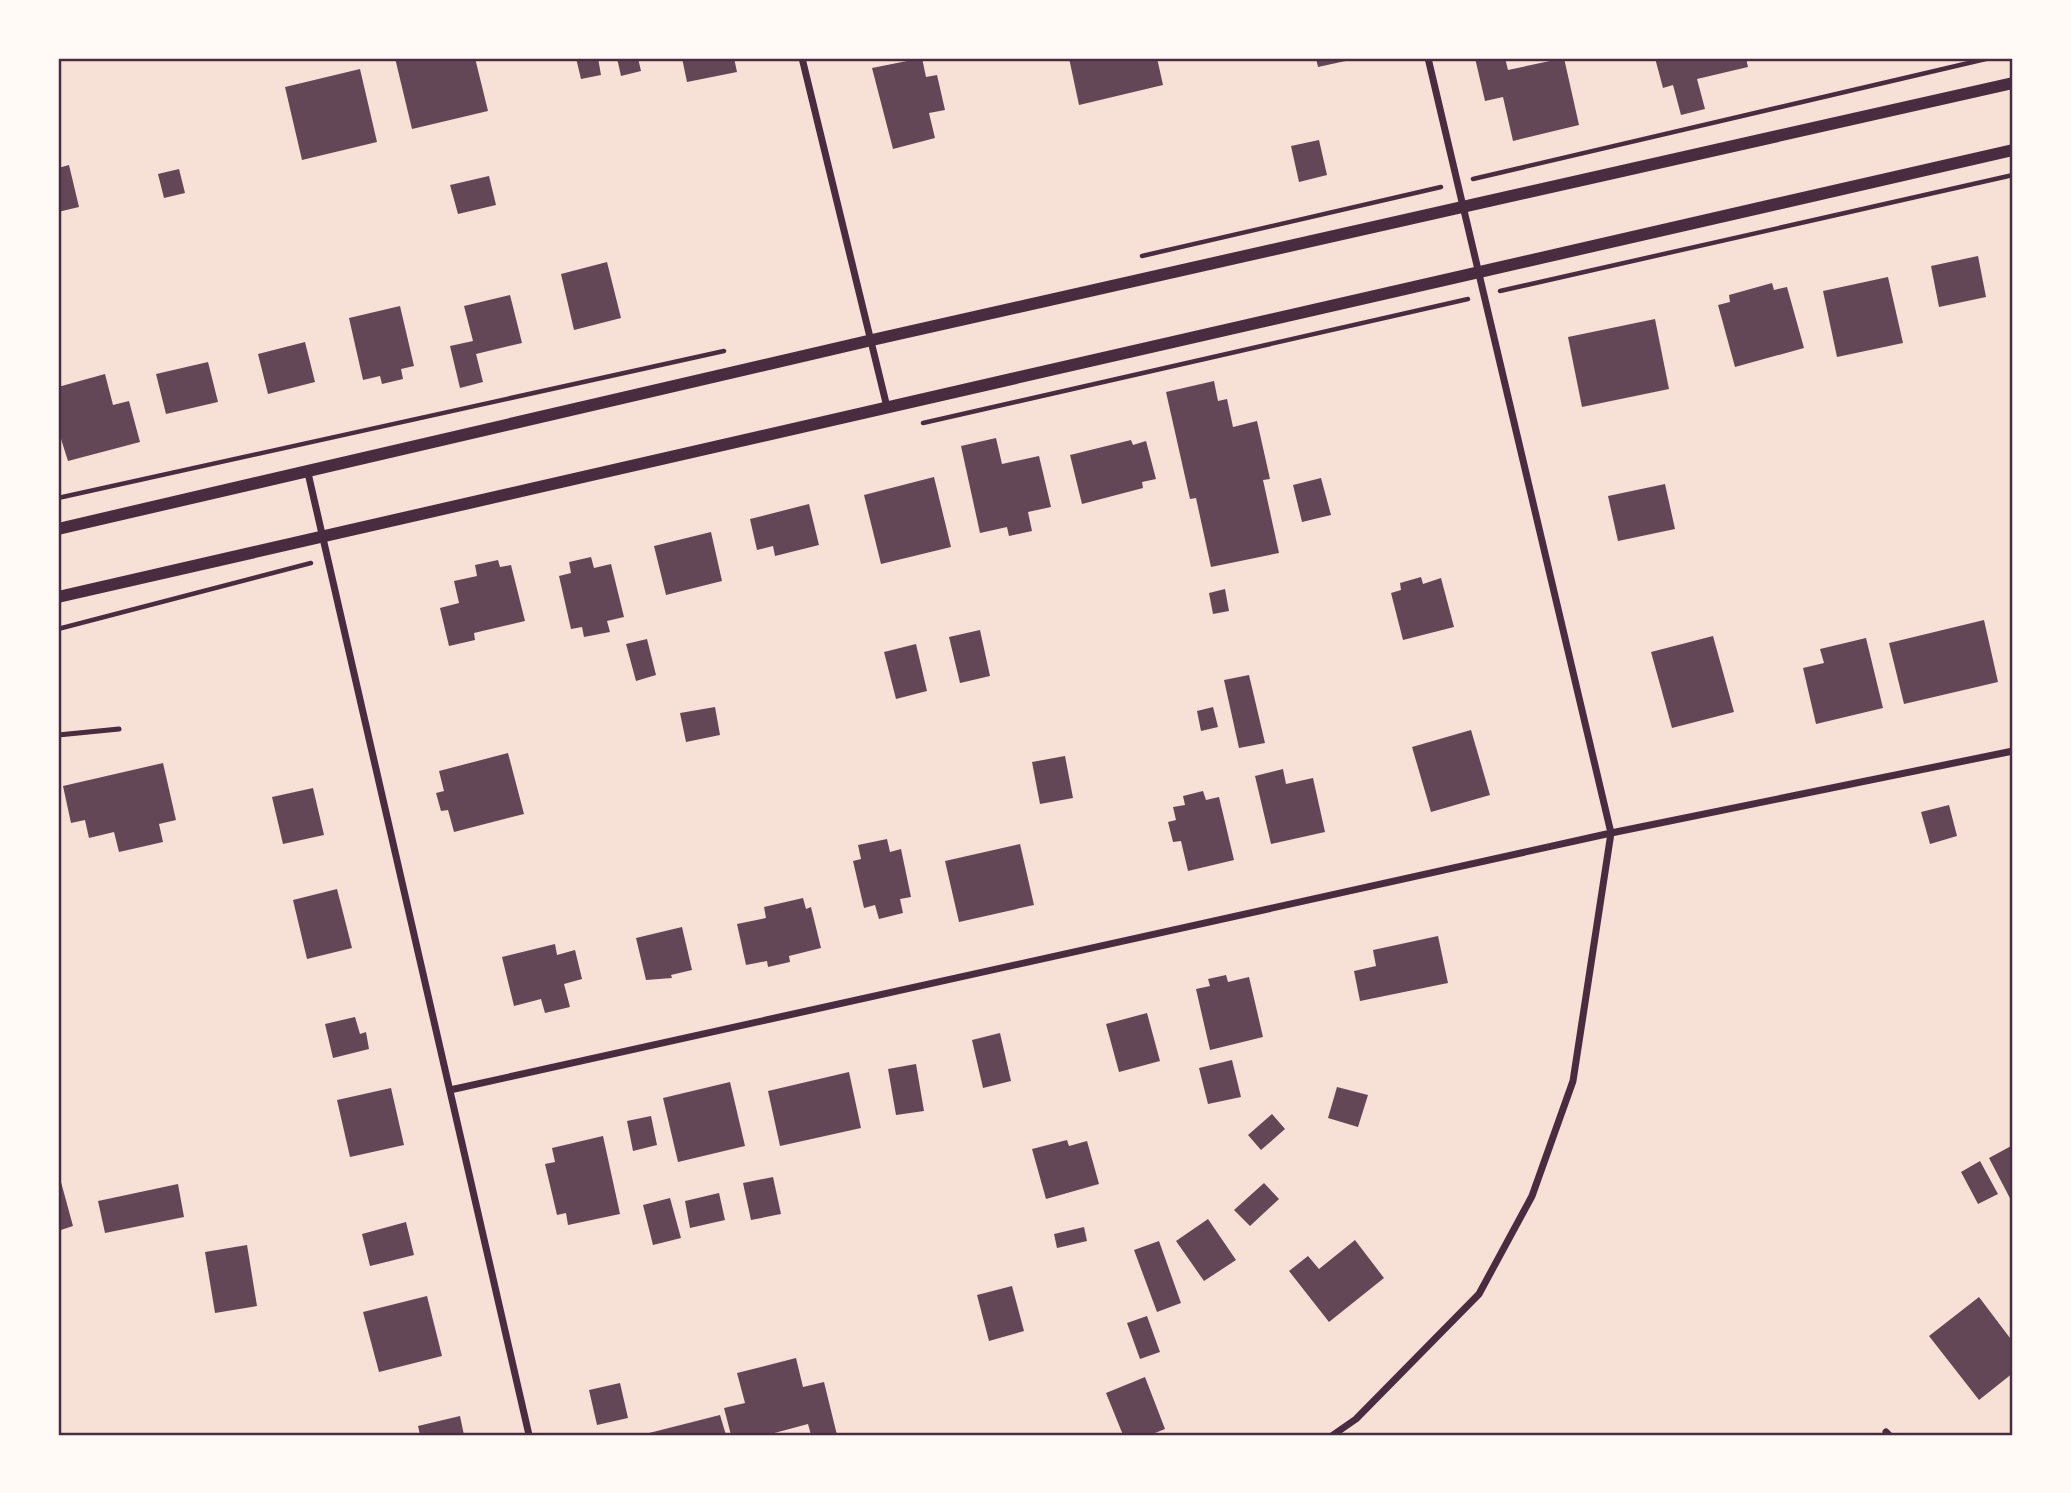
<svg xmlns="http://www.w3.org/2000/svg" width="2071" height="1493" viewBox="0 0 2071 1493" font-family="'Fira Sans',sans-serif">
  <rect width="100%" height="100%" fill="#f7e1d7"/>
  <!-- building -->
  <path fill="#644757" d="M 395,58 L 475,58 L 488,111 L 412,129 Z
    M 576,58 L 598,58 L 601,75 L 581,79 Z
    M 617,58 L 638,58 L 641,71 L 621,76 Z
    M 682,58 L 734,58 L 737,72 L 687,82 Z
    M 922,58 L 926,77 L 937,75 L 945,110 L 929,113 L 935,138 L 893,149 L 872,68 Z
    M 1069,58 L 1157,58 L 1163,85 L 1079,105 Z
    M 1316,58 L 1349,58 L 1350,60 L 1318,67 Z
    M 1475,58 L 1505,58 L 1508,70 L 1564,58 L 1579,125 L 1513,141 L 1503,97 L 1485,101 Z
    M 1655,58 L 1746,58 L 1748,67 L 1697,79 L 1705,109 L 1681,115 L 1673,85 L 1663,88 Z
    M 360,69 L 377,142 L 302,160 L 285,87 Z
    M 1319,140 L 1327,175 L 1299,182 L 1291,146 Z
    M 69,165 L 79,207 L 58,212 L 58,168 Z
    M 179,169 L 185,193 L 164,198 L 158,174 Z
    M 489,176 L 496,205 L 458,214 L 450,185 Z
    M 1978,256 L 1986,297 L 1939,307 L 1931,266 Z
    M 607,262 L 621,318 L 574,330 L 561,274 Z
    M 1888,277 L 1903,343 L 1837,357 L 1823,291 Z
    M 1772,283 L 1774,290 L 1787,287 L 1804,348 L 1735,367 L 1718,305 L 1730,302 L 1729,295 Z
    M 510,295 L 522,343 L 476,354 L 483,382 L 460,388 L 450,346 L 473,341 L 464,306 Z
    M 400,306 L 414,366 L 401,369 L 403,379 L 382,384 L 380,376 L 363,380 L 349,318 Z
    M 1655,319 L 1669,389 L 1582,407 L 1568,337 Z
    M 305,342 L 315,382 L 268,394 L 258,354 Z
    M 208,362 L 218,402 L 166,414 L 156,374 Z
    M 105,374 L 113,405 L 129,401 L 140,442 L 68,461 L 61,439 L 58,437 L 58,387 Z
    M 1214,381 L 1218,401 L 1227,399 L 1233,427 L 1257,421 L 1270,479 L 1263,480 L 1279,553 L 1211,567 L 1196,498 L 1190,499 L 1166,392 Z
    M 996,438 L 1002,464 L 1039,456 L 1051,507 L 1028,512 L 1032,531 L 1009,536 L 1007,527 L 980,533 L 961,446 Z
    M 1131,440 L 1133,445 L 1146,441 L 1156,479 L 1142,482 L 1143,488 L 1082,504 L 1070,455 Z
    M 934,477 L 951,547 L 881,564 L 864,495 Z
    M 1321,478 L 1331,515 L 1302,522 L 1293,485 Z
    M 1665,484 L 1675,529 L 1618,541 L 1608,496 Z
    M 809,504 L 819,545 L 775,556 L 773,546 L 757,550 L 750,519 Z
    M 711,532 L 722,581 L 666,595 L 654,546 Z
    M 591,557 L 594,568 L 611,564 L 624,617 L 607,621 L 610,632 L 584,637 L 582,627 L 571,629 L 559,576 L 571,573 L 569,562 Z
    M 498,560 L 500,567 L 511,565 L 525,621 L 474,633 L 475,640 L 449,646 L 440,608 L 459,603 L 454,581 L 477,576 L 475,565 Z
    M 1421,577 L 1423,584 L 1441,578 L 1454,627 L 1403,640 L 1391,593 L 1401,590 L 1400,583 Z
    M 1225,589 L 1229,611 L 1213,614 L 1209,593 Z
    M 1984,620 L 1998,682 L 1904,704 L 1889,643 Z
    M 980,630 L 990,676 L 960,683 L 949,637 Z
    M 1713,636 L 1734,712 L 1672,728 L 1651,652 Z
    M 1866,638 L 1883,708 L 1816,724 L 1803,668 L 1824,663 L 1820,649 Z
    M 647,639 L 656,675 L 636,681 L 626,644 Z
    M 916,644 L 927,691 L 896,699 L 884,652 Z
    M 1249,675 L 1265,743 L 1239,748 L 1224,680 Z
    M 715,707 L 720,735 L 686,742 L 680,713 Z
    M 1213,707 L 1218,727 L 1201,731 L 1197,711 Z
    M 1471,730 L 1490,795 L 1431,812 L 1412,747 Z
    M 508,753 L 524,814 L 454,832 L 448,810 L 441,811 L 436,793 L 444,791 L 439,771 Z
    M 1065,756 L 1073,798 L 1040,804 L 1032,762 Z
    M 163,763 L 176,820 L 159,824 L 163,842 L 119,852 L 114,832 L 89,838 L 85,820 L 71,823 L 63,786 Z
    M 1283,769 L 1286,784 L 1313,778 L 1325,832 L 1271,844 L 1255,776 Z
    M 313,788 L 324,835 L 283,844 L 272,797 Z
    M 1203,791 L 1206,800 L 1219,797 L 1234,860 L 1188,871 L 1181,841 L 1173,842 L 1168,822 L 1176,820 L 1173,807 L 1185,805 L 1183,796 Z
    M 1949,805 L 1957,836 L 1930,844 L 1921,812 Z
    M 887,839 L 890,852 L 901,849 L 911,897 L 900,899 L 903,913 L 879,919 L 875,905 L 864,908 L 853,861 L 861,859 L 858,845 Z
    M 1020,844 L 1034,905 L 959,922 L 945,861 Z
    M 337,889 L 352,948 L 307,959 L 293,900 Z
    M 803,898 L 806,909 L 811,907 L 821,948 L 789,956 L 790,962 L 768,967 L 767,961 L 746,965 L 737,924 L 766,918 L 764,907 Z
    M 682,927 L 692,970 L 671,975 L 672,978 L 646,980 L 636,938 Z
    M 1438,936 L 1448,983 L 1360,1001 L 1354,971 L 1376,966 L 1373,950 Z
    M 555,944 L 557,955 L 575,950 L 582,979 L 564,984 L 570,1007 L 545,1013 L 541,999 L 514,1006 L 502,957 Z
    M 1226,975 L 1228,982 L 1249,977 L 1263,1037 L 1210,1050 L 1196,989 L 1210,986 L 1208,979 Z
    M 1147,1013 L 1160,1061 L 1119,1072 L 1106,1024 Z
    M 355,1017 L 360,1034 L 366,1032 L 369,1049 L 333,1058 L 325,1024 Z
    M 1000,1033 L 1011,1081 L 983,1088 L 972,1040 Z
    M 1232,1060 L 1241,1097 L 1208,1104 L 1199,1068 Z
    M 916,1064 L 924,1111 L 896,1115 L 888,1069 Z
    M 849,1072 L 861,1128 L 780,1146 L 768,1091 Z
    M 730,1082 L 745,1146 L 678,1162 L 663,1098 Z
    M 1337,1087 L 1368,1095 L 1358,1127 L 1328,1118 Z
    M 391,1088 L 404,1145 L 350,1157 L 337,1100 Z
    M 1272,1114 L 1285,1129 L 1261,1150 L 1248,1135 Z
    M 651,1116 L 657,1145 L 633,1151 L 627,1121 Z
    M 603,1136 L 620,1214 L 568,1225 L 566,1213 L 557,1215 L 545,1164 L 555,1162 L 552,1148 Z
    M 1067,1140 L 1069,1146 L 1087,1141 L 1099,1184 L 1046,1199 L 1032,1149 Z
    M 2013,1145 L 2013,1204 L 1989,1158 Z
    M 1980,1161 L 1998,1194 L 1978,1204 L 1961,1172 Z
    M 58,1171 L 73,1226 L 58,1231 Z
    M 773,1177 L 781,1214 L 751,1220 L 743,1183 Z
    M 1264,1183 L 1279,1199 L 1250,1226 L 1234,1210 Z
    M 178,1184 L 184,1217 L 105,1233 L 98,1201 Z
    M 719,1193 L 725,1220 L 690,1228 L 685,1201 Z
    M 670,1198 L 681,1238 L 653,1245 L 643,1205 Z
    M 1208,1219 L 1236,1260 L 1204,1281 L 1176,1241 Z
    M 406,1222 L 414,1255 L 370,1266 L 362,1234 Z
    M 1084,1227 L 1087,1241 L 1057,1248 L 1054,1234 Z
    M 1355,1240 L 1384,1278 L 1329,1322 L 1289,1271 L 1308,1256 L 1319,1269 Z
    M 1159,1241 L 1181,1303 L 1157,1312 L 1134,1250 Z
    M 247,1245 L 257,1306 L 215,1313 L 205,1252 Z
    M 1012,1286 L 1024,1331 L 989,1341 L 977,1295 Z
    M 427,1296 L 442,1356 L 379,1372 L 363,1312 Z
    M 1979,1297 L 2013,1342 L 2013,1373 L 1979,1400 L 1929,1336 Z
    M 1147,1316 L 1160,1352 L 1140,1359 L 1127,1323 Z
    M 796,1358 L 803,1387 L 824,1382 L 837,1435 L 811,1435 L 808,1424 L 767,1435 L 731,1435 L 724,1408 L 745,1403 L 737,1373 Z
    M 1145,1377 L 1165,1429 L 1150,1435 L 1123,1435 L 1106,1393 Z
    M 620,1383 L 628,1418 L 597,1425 L 589,1390 Z
    M 720,1415 L 726,1435 L 650,1435 L 649,1433 Z
    M 460,1416 L 464,1435 L 420,1435 L 418,1426 Z"/>
  <g fill="none" stroke-linecap="round" stroke-linejoin="round">
    <!-- path -->
    <path stroke="#4a2c40" stroke-width="4.5" d="M 1473,179 L 1990,58
      M 1142,256 L 1441,187
      M 1500,291 L 2013,175
      M 923,423 L 1468,299
      M 58,498 L 724,351
      M 58,629 L 311,563"/>
    <!-- service -->
    <path stroke="#4a2c40" stroke-width="5" d="M 58,735 L 119,729"/>
    <!-- minor -->
    <path stroke="#4a2c40" stroke-width="7" d="M 802,58 L 887,407
      M 308,473 L 529,1435
      M 450,1090 L 1611,833 L 2013,751
      M 1886,1432 L 1889,1435
      M 1333,1435 L 1356,1419 L 1479,1294 L 1532,1196 L 1573,1081 L 1611,833 L 1428,58"/>
    <!-- tertiary -->
    <path stroke="#4a2c40" stroke-width="12" d="M 58,529 L 872,340 L 2013,83
      M 58,597 L 2013,150"/>
  </g>
  <!-- border -->
  <rect width="2071" height="1493" fill="none" stroke="#fffaf5" stroke-width="119"/>
  <rect x="60" y="60" width="1951" height="1374" fill="none" stroke="#4a2c40" stroke-width="2.5"/>
</svg>
